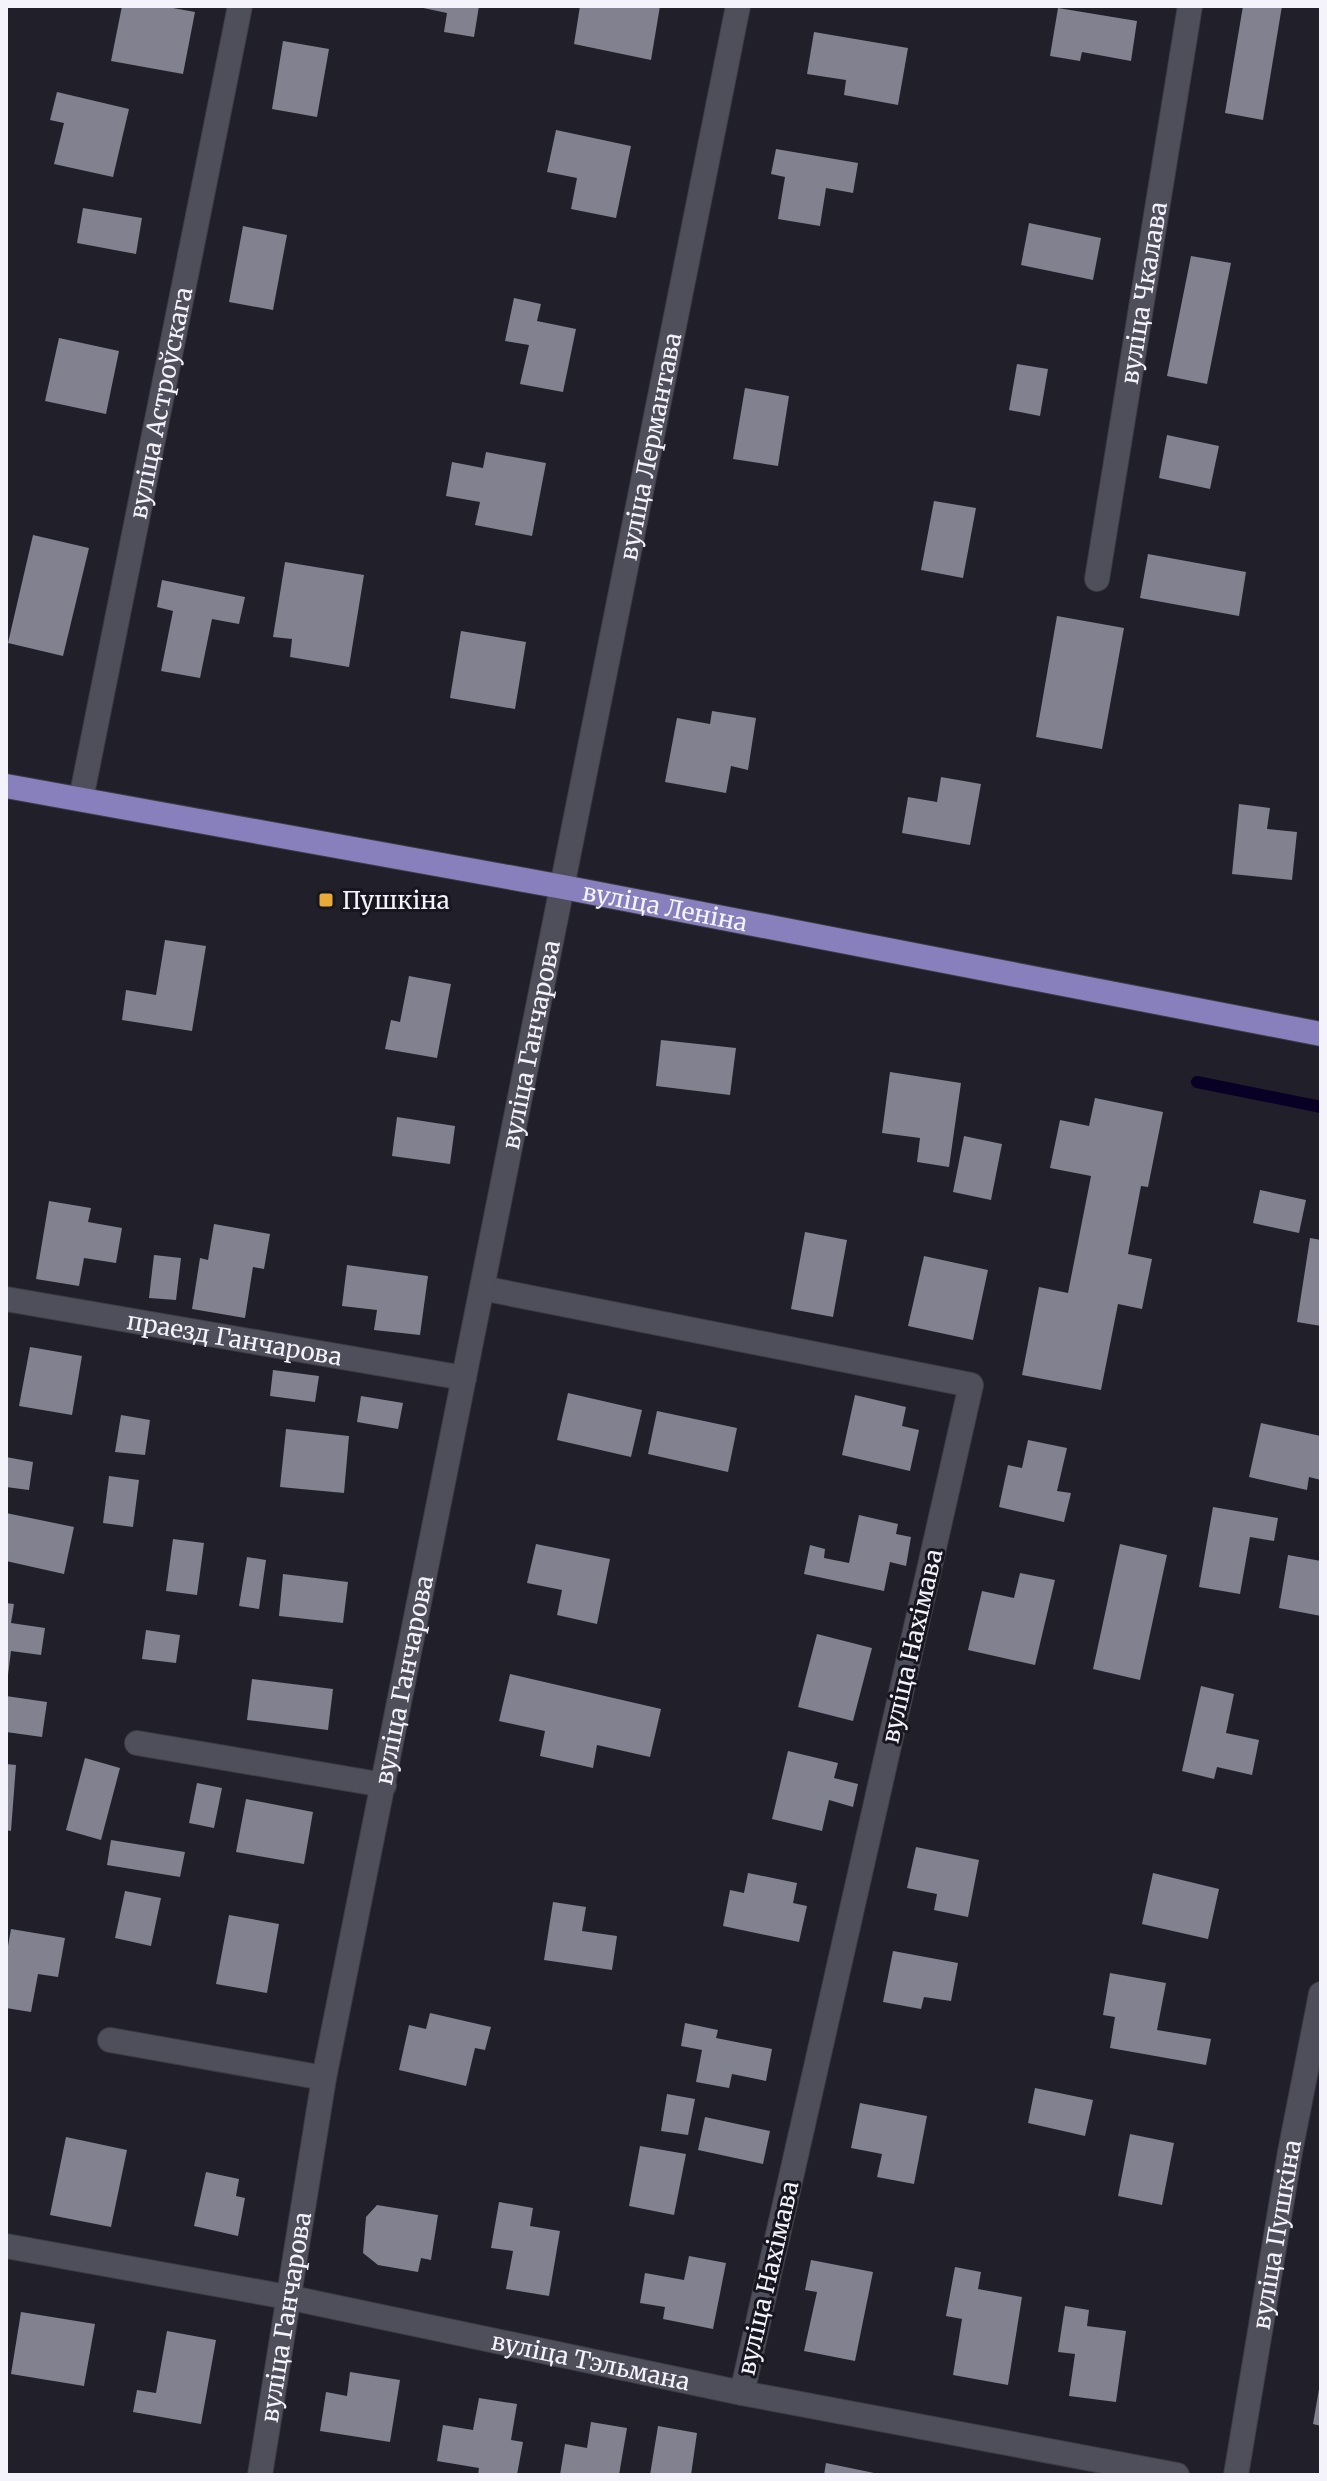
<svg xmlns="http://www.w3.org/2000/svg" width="1327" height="2481" viewBox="0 0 1327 2481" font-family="Merriweather,serif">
  <rect width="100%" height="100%" fill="#201f2a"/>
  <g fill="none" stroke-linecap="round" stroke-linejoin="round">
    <!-- stream -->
    <path stroke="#090026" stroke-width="12" d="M 1197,1082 L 1321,1107"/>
  </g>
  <!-- building -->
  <path fill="#82818f" d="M 122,6 L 162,6 L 195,12 L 183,74 L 111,61 Z
    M 414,6 L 479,6 L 474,37 L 444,32 L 447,13 Z
    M 580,6 L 660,6 L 651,60 L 574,44 Z
    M 1243,6 L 1282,6 L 1263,120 L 1225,113 Z
    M 1058,8 L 1137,21 L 1131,61 L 1082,52 L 1080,61 L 1050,56 Z
    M 814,32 L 908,48 L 898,105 L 844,95 L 846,80 L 807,74 Z
    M 283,41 L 329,49 L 317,117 L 272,109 Z
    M 57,92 L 129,109 L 113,177 L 54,164 L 64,123 L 50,120 Z
    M 556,130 L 631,146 L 616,218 L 571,209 L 577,178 L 547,172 Z
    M 776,149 L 858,163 L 853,193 L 826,188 L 820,226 L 778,219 L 785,177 L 771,174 Z
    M 83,208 L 142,218 L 136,254 L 77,243 Z
    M 1029,223 L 1101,238 L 1093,280 L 1021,265 Z
    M 243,226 L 287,235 L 273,310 L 229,302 Z
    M 1191,256 L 1231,263 L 1207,384 L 1167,376 Z
    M 514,298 L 541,304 L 537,321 L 576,329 L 563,392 L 520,384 L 529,345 L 505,341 Z
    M 59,338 L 119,351 L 106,414 L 45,401 Z
    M 1017,364 L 1048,369 L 1040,416 L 1009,410 Z
    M 745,388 L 789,396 L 778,466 L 733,459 Z
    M 1167,435 L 1219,446 L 1210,489 L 1159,478 Z
    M 486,452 L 546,463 L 532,536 L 475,525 L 480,502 L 446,496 L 452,462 L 483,468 Z
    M 934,501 L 976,508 L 963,578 L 921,570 Z
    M 33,535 L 89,548 L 63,656 L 8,643 Z
    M 1148,554 L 1246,572 L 1239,616 L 1140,598 Z
    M 285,562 L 364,575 L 349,667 L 290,657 L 292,639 L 273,637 Z
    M 162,580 L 245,597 L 239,624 L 212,619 L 200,678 L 161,671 L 173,611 L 157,607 Z
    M 1057,616 L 1124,628 L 1102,749 L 1036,737 Z
    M 461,631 L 526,642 L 515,709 L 450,698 Z
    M 712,711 L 756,718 L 748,770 L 731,766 L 726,793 L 665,782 L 677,718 L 710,724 Z
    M 941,777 L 981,784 L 970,845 L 902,833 L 908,797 L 937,802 Z
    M 1239,804 L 1270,808 L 1267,829 L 1297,832 L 1292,880 L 1232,874 Z
    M 165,940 L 206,946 L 192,1031 L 122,1020 L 126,990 L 156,995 Z
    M 409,976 L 451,984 L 437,1058 L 385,1049 L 391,1020 L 400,1022 Z
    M 661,1040 L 736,1048 L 730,1095 L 656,1086 Z
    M 890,1072 L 961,1083 L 949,1167 L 917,1162 L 920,1138 L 882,1133 Z
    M 1095,1098 L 1163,1112 L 1148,1187 L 1141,1186 L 1128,1254 L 1152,1259 L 1142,1309 L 1118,1304 L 1101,1390 L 1022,1375 L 1039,1287 L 1068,1293 L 1091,1176 L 1050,1168 L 1060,1120 L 1089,1126 Z
    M 397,1117 L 455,1126 L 450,1164 L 392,1156 Z
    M 964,1136 L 1002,1144 L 991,1200 L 953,1192 Z
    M 1260,1190 L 1306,1200 L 1299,1233 L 1253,1223 Z
    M 49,1201 L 91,1208 L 88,1222 L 122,1228 L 116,1263 L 84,1258 L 79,1286 L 36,1279 Z
    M 214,1224 L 270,1234 L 264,1269 L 253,1267 L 245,1318 L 192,1309 L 200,1258 L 208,1260 Z
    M 805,1232 L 847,1240 L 833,1317 L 791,1309 Z
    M 1310,1238 L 1321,1240 L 1321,1326 L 1297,1322 Z
    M 154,1255 L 181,1258 L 176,1300 L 149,1298 Z
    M 924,1256 L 988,1270 L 973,1340 L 908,1326 Z
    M 347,1265 L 428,1276 L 420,1335 L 374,1330 L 377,1310 L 342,1306 Z
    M 30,1347 L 82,1356 L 72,1415 L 19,1406 Z
    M 273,1370 L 319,1376 L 315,1402 L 270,1396 Z
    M 568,1393 L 642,1410 L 631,1457 L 557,1440 Z
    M 855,1395 L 906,1407 L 902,1426 L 919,1430 L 910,1471 L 842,1455 Z
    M 361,1396 L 403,1403 L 398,1429 L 357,1422 Z
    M 657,1411 L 737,1428 L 728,1472 L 648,1454 Z
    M 121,1415 L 150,1420 L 145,1455 L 115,1452 Z
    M 1261,1423 L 1321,1436 L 1321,1480 L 1309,1477 L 1307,1490 L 1249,1477 Z
    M 286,1429 L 349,1436 L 344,1493 L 280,1487 Z
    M 1028,1440 L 1067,1448 L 1057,1491 L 1071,1493 L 1064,1522 L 999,1507 L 1008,1465 L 1022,1468 Z
    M 6,1457 L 33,1462 L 29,1490 L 6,1487 Z
    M 109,1476 L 139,1480 L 133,1527 L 103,1523 Z
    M 1213,1507 L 1278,1518 L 1274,1541 L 1250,1537 L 1240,1594 L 1199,1587 Z
    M 6,1513 L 74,1527 L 64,1574 L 6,1561 Z
    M 859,1515 L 898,1524 L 896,1534 L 911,1537 L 906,1566 L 890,1562 L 884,1591 L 804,1574 L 810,1545 L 825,1549 L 824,1558 L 849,1563 Z
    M 173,1539 L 204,1543 L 197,1595 L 166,1591 Z
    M 536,1544 L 610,1559 L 597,1624 L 557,1615 L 562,1590 L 527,1583 Z
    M 1120,1544 L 1167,1555 L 1140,1680 L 1093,1669 Z
    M 1288,1555 L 1321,1561 L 1321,1616 L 1279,1608 Z
    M 247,1557 L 266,1560 L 259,1609 L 239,1606 Z
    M 1020,1573 L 1055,1580 L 1035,1665 L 968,1650 L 982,1591 L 1014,1598 Z
    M 283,1574 L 348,1582 L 343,1623 L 279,1616 Z
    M 6,1603 L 14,1604 L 11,1623 L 45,1628 L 41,1655 L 11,1651 L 8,1675 Z
    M 146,1630 L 180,1635 L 176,1663 L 142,1659 Z
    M 817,1634 L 872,1648 L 853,1721 L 798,1707 Z
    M 510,1674 L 661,1709 L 650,1757 L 597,1745 L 593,1768 L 540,1756 L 545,1731 L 499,1721 Z
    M 252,1679 L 333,1689 L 328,1730 L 247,1720 Z
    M 1201,1686 L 1234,1694 L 1226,1733 L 1259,1740 L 1252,1775 L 1217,1767 L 1214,1779 L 1182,1771 Z
    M 6,1696 L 47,1702 L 42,1737 L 6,1732 Z
    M 788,1751 L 838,1763 L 834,1778 L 858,1784 L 853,1807 L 829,1800 L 822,1831 L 772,1819 Z
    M 85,1758 L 120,1768 L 101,1840 L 66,1830 Z
    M 6,1764 L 16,1765 L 11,1831 L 6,1830 Z
    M 197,1783 L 222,1788 L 214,1828 L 189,1823 Z
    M 246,1799 L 313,1812 L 304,1864 L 236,1852 Z
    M 111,1840 L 185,1852 L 180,1877 L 107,1865 Z
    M 916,1847 L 979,1860 L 968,1917 L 934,1910 L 937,1894 L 907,1888 Z
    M 748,1873 L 797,1883 L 793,1903 L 807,1906 L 799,1942 L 723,1926 L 730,1890 L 744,1893 Z
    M 1153,1873 L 1219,1889 L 1208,1939 L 1142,1924 Z
    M 125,1891 L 161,1898 L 151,1946 L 115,1938 Z
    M 553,1902 L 586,1907 L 582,1931 L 617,1936 L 612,1970 L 544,1960 Z
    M 229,1915 L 279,1924 L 267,1993 L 216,1984 Z
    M 11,1929 L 65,1938 L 58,1977 L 38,1974 L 31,2012 L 6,2008 L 6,1957 Z
    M 893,1951 L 958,1963 L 951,2001 L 924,1997 L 921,2009 L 883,2002 Z
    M 1110,1973 L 1166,1983 L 1157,2030 L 1211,2039 L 1206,2065 L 1110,2048 L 1115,2017 L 1103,2015 Z
    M 430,2013 L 491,2027 L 485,2050 L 475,2048 L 466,2086 L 399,2070 L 409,2025 L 426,2029 Z
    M 685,2023 L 718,2030 L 716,2038 L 772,2049 L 766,2081 L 732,2074 L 729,2088 L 696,2082 L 702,2050 L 681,2046 Z
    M 1035,2088 L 1093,2100 L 1085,2136 L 1028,2123 Z
    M 667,2094 L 695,2099 L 688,2135 L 661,2131 Z
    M 860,2103 L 927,2116 L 914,2184 L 877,2177 L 882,2154 L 851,2148 Z
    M 705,2117 L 770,2131 L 763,2164 L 698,2150 Z
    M 1130,2134 L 1174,2143 L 1162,2205 L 1118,2196 Z
    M 66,2137 L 127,2150 L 111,2227 L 50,2215 Z
    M 640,2146 L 686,2154 L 674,2215 L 629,2206 Z
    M 206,2172 L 239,2179 L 236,2196 L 245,2198 L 238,2236 L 194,2226 Z
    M 499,2202 L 533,2208 L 530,2226 L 560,2231 L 549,2296 L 506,2289 L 513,2251 L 491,2248 Z
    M 377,2205 L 438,2215 L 431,2260 L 421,2258 L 418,2272 L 378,2265 L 363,2253 L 366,2217 Z
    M 689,2256 L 726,2263 L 713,2329 L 663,2319 L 665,2307 L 640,2303 L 645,2273 L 684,2280 Z
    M 811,2260 L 873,2272 L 855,2361 L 804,2351 L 817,2292 L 805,2290 Z
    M 955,2267 L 981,2272 L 978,2289 L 1022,2297 L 1008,2385 L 953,2375 L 962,2319 L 946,2316 Z
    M 1065,2306 L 1089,2310 L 1087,2326 L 1126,2331 L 1116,2402 L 1069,2396 L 1075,2354 L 1058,2352 Z
    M 21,2312 L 95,2324 L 84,2386 L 11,2374 Z
    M 167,2331 L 216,2340 L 201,2424 L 133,2412 L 137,2390 L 156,2393 Z
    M 350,2372 L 400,2380 L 390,2442 L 320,2431 L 326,2392 L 347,2396 Z
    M 1319,2389 L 1321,2389 L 1321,2426 L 1313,2424 Z
    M 479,2398 L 517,2404 L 511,2440 L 523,2442 L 517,2475 L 478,2475 L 479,2468 L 437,2461 L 443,2425 L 473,2430 Z
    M 591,2422 L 627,2428 L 619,2475 L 560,2475 L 565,2444 L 587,2448 Z
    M 658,2426 L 697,2433 L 691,2475 L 650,2475 Z
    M 826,2463 L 879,2474 L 879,2475 L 824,2475 Z"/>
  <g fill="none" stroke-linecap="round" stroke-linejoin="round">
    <!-- minor casing -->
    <g stroke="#3d3c45" stroke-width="26">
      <g id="minor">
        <path id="s1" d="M 1097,579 L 1190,6"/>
        <path id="s2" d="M 81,799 L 240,6"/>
        <path d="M 482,1288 L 971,1385 L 742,2393"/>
        <path id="s3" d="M 6,1299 L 464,1378"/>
        <path d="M 137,1743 L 384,1785"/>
        <path d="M 110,2040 L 324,2078"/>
        <path id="s4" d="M 6,2246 L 287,2297 L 742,2393 L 1177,2475"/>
        <path id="s5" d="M 260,2475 L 324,2078 L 738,6"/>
        <path id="s6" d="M 1236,2475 L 1290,2152 L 1321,1994"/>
      </g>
    </g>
    <!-- major casing -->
    <g stroke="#3d3c45" stroke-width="26">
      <g id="major">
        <path id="s7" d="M 6,786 L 563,887 L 1321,1034"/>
      </g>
    </g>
    <!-- minor -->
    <use href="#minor" stroke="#4f4e5b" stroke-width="24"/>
    <!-- major -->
    <use href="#major" stroke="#8880bc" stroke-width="24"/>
  </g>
  <!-- markers -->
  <rect fill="#e9ab38" stroke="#171620" stroke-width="3" x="318" y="892" width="16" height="16" rx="4"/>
  <g text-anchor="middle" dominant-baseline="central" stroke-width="6" stroke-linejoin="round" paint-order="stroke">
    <!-- street labels -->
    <g font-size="24" fill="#f4f3fb" stroke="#171620">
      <text stroke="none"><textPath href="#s1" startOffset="290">вуліца Чкалава</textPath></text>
      <text stroke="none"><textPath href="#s2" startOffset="404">вуліца Астроўскага</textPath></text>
      <text stroke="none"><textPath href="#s5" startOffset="2066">вуліца Лермантава</textPath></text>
      <text stroke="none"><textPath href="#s7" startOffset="670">вуліца Леніна</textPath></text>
      <text stroke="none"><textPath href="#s5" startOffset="1456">вуліца Ганчарова</textPath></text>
      <text stroke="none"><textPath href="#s3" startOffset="232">праезд Ганчарова</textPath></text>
      <text transform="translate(912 1646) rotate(-77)">вуліца Нахімава</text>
      <text stroke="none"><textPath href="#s5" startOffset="808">вуліца Ганчарова</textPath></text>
      <text stroke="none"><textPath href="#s6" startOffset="244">вуліца Пушкіна</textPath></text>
      <text transform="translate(768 2278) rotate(-77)">вуліца Нахімава</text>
      <text stroke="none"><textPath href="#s5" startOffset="160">вуліца Ганчарова</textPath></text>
      <text stroke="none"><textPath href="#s4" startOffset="596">вуліца Тэльмана</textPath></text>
    </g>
    <!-- poi labels -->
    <g font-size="24" fill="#f4f3fb" stroke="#171620" text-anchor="start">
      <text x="342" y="900">Пушкіна</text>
    </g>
  </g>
  <!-- border -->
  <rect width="1327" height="2481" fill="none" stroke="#f4f3fb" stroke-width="16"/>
</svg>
